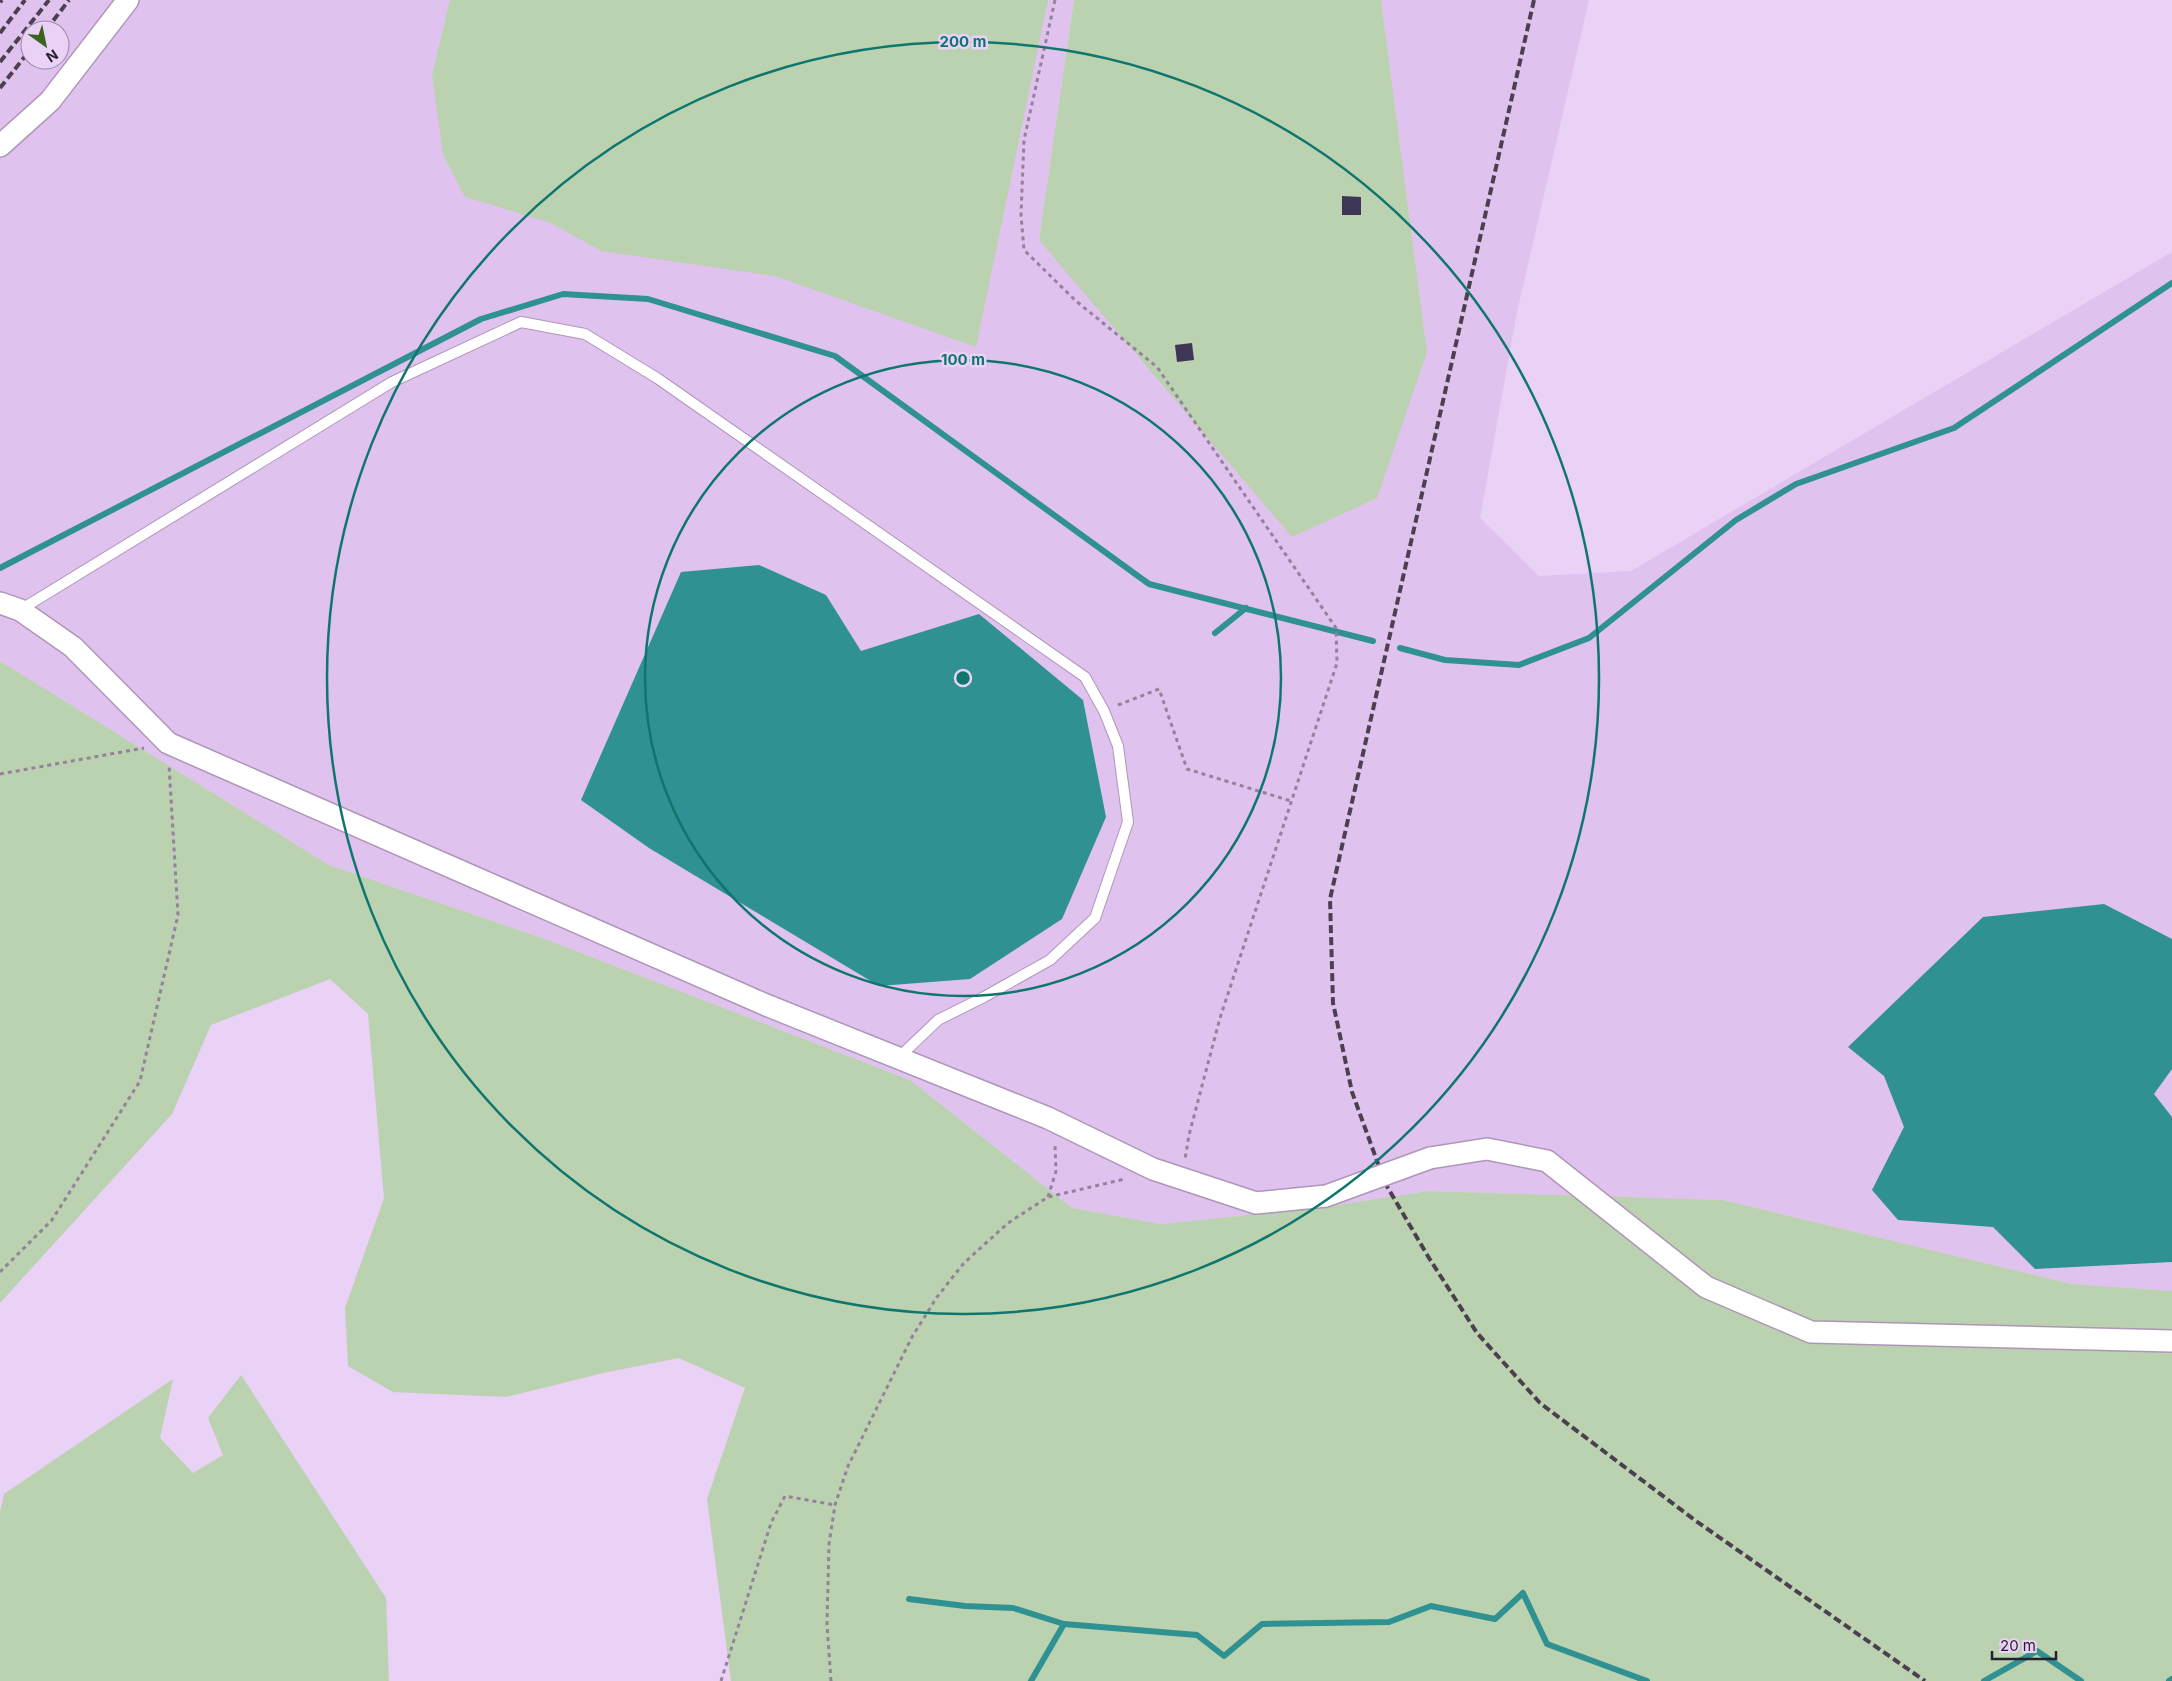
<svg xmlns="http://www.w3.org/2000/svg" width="2172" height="1681" viewBox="0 0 2172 1681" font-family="Inter,sans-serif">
  <rect width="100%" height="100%" fill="#ead1f6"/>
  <!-- built -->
  <path fill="#e0c2ee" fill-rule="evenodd" d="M 0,0 L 1074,0 L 1039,240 L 1427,352 L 1381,0 L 1589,0 L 1517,312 L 1480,518 L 1539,576 L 1631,571 L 2172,252 L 2172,1291 L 2072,1284 L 1723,1200 L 1428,1191 L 1324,1207 L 1161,1224 L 1072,1208 L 910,1080 L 545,939 L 329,865 L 0,661 ZM 30,30 L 60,30 L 60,60 L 30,60 Z"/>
  <!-- green -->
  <path fill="#bad2af" d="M 450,0 L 1048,0 L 976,347 L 775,276 L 601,251 L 551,223 L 465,197 L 443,155 L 432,75 Z
    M 1074,0 L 1381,0 L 1427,352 L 1377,498 L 1292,537 L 1039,240 Z
    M 0,661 L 329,865 L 545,939 L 910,1080 L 1072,1208 L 1161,1224 L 1324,1207 L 1428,1191 L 1723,1200 L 2072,1284 L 2172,1291 L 2172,1681 L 731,1681 L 707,1499 L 745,1388 L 679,1358 L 603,1373 L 506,1397 L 393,1392 L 348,1366 L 345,1308 L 384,1198 L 368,1014 L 330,979 L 211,1025 L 172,1114 L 0,1303 Z
    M 241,1375 L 386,1598 L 389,1681 L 0,1681 L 0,1512 L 4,1494 L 173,1379 L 160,1438 L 193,1473 L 223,1455 L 208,1418 Z"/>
  <!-- water -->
  <path fill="#2f9191" d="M 759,565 L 826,595 L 861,651 L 979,614 L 1083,700 L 1106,817 L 1062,919 L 970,979 L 879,986 L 649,848 L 581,800 L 681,572 Z
    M 2104,904 L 2172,939 L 2172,1069 L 2154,1094 L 2172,1117 L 2172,1262 L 2035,1269 L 1993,1227 L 1898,1220 L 1872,1190 L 1904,1127 L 1884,1076 L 1848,1047 L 1983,917 Z"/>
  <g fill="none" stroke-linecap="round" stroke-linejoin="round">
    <!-- stream -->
    <path stroke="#2f9191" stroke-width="6" d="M 0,568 L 481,319 L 563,294 L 648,299 L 835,356 L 1149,584 L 1373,641
      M 1215,633 L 1246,608
      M 1400,648 L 1445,660 L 1519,665 L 1589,638 L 1736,520 L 1796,484 L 1954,428 L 2172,283
      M 909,1599 L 965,1606 L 1013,1608 L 1064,1624
      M 1031,1681 L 1064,1624 L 1197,1635 L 1224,1656 L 1262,1624 L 1389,1622 L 1431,1606 L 1495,1619 L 1523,1593 L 1547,1644 L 1647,1681
      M 1984,1681 L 2037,1651 L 2081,1681
      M 2169,1681 L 2172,1679"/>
  </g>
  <!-- building -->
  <path fill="#3f3657" d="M 1342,196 L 1361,197 L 1361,215 L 1342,215 Z
    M 1192,343 L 1194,360 L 1177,362 L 1175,345 Z"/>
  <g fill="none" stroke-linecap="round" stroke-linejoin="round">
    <!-- service casing -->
    <g stroke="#ae96b9" stroke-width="12">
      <path id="service" d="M 20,610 L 392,382 L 521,322 L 585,334 L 657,378 L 1085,677 L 1104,711 L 1118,746 L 1128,822 L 1095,918 L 1050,960 L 984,997 L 938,1020 L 898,1058"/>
    </g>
    <!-- minor casing -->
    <g stroke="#ae96b9" stroke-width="24">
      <path id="minor" d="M 0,146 L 50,101 L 128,0
        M 0,603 L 20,610 L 73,647 L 168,743 L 766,1005 L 1048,1118 L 1153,1169 L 1256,1203 L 1326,1196
        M 1430,1158 L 1487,1149 L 1547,1161 L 1706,1287 L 1811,1332 L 2172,1341"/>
    </g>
    <!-- path -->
    <path stroke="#94829c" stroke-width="3" stroke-dasharray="4 4" stroke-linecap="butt" d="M 1055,0 L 1024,140 L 1021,215 L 1024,250 L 1076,301 L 1157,367 L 1336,628 L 1337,663 L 1220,1018 L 1189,1135 L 1185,1159
      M 1118,705 L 1159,689 L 1187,769 L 1291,801
      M 0,774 L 144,748
      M 1048,1197 L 1056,1171 L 1055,1145
      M 0,1272 L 52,1220 L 140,1081 L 178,915 L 169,765
      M 721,1681 L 771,1523 L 785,1496 L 835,1505
      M 831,1681 L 827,1624 L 829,1544 L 835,1505 L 848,1466 L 912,1337 L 937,1297 L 964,1263 L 1008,1223 L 1048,1197 L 1125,1179"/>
    <!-- service -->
    <use href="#service" stroke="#fff" stroke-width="10"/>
    <!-- minor -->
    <use href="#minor" stroke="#fff" stroke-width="21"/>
    <!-- rail -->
    <path stroke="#4b3f50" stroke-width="4" stroke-dasharray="8 4" stroke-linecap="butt" d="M 1534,0 L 1330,899 L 1333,1003 L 1352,1092 L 1385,1183 L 1429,1258 L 1477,1333 L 1540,1403 L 1696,1521 L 1925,1681
      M 0,2 L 2,0
      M 46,30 L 69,0
      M 0,33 L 25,0
      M 0,62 L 49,0
      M 0,88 L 30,50"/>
    <!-- minor-bridge casing -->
    <g stroke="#ae96b9" stroke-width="24" stroke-linecap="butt">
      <path id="minor-bridge" d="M 1326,1196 L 1430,1158"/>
    </g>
    <!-- minor-bridge -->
    <use href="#minor-bridge" stroke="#fff" stroke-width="21"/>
  </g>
  <!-- distance rings -->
  <g fill="none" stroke="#0f766e" stroke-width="2.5">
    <circle cx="963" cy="678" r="318"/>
    <circle cx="963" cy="678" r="636"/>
  </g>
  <circle cx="963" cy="678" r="8" fill="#0f766e" stroke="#ead1f6" stroke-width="2.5"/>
  <g font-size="15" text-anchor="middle" font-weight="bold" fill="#0f766e" stroke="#ead1f6" stroke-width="5" stroke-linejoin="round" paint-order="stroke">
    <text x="963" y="47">200 m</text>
    <text x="963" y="365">100 m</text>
  </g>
  <!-- north arrow -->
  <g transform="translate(45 45) rotate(147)"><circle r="24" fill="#ead1f6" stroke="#9c8aa5"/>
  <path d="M0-4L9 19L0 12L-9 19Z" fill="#3b6421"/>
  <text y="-8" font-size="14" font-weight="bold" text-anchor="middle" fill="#281f2c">N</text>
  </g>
  <!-- scale -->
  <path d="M1992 1651v8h64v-8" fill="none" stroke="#281f2c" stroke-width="2.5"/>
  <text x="2000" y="1651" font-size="15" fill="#281f2c" stroke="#ead1f6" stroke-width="4" paint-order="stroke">20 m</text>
</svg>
